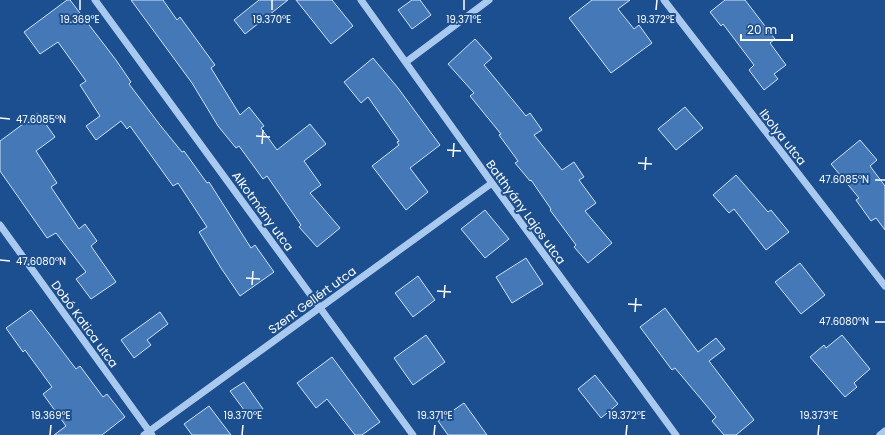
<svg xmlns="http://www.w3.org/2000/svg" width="885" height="435" viewBox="0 0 885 435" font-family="Poppins,sans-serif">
  <rect width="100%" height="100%" fill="#1b4f8f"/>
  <!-- building -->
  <path fill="#4478b7" stroke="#cfe3fa" d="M 67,0 L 70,0 L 116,60 L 131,82 L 129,84 L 160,125 L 182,152 L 184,151 L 207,183 L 209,182 L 251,248 L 255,245 L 274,272 L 240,296 L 221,268 L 199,232 L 207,227 L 178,183 L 173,186 L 130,126 L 127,129 L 121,121 L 96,140 L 86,126 L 100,116 L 80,85 L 86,81 L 58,42 L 40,54 L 24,32 Z
    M 131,0 L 163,0 L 177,20 L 180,17 L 215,65 L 211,68 L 240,115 L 249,107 L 264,126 L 261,128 L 277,150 L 310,124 L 326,144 L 304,161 L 321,185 L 310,193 L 340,228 L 317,247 L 299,227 L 301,225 L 267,176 L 263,179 L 239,146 L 236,148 L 218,126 L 192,83 Z
    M 259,0 L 288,0 L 245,34 L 234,20 Z
    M 296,0 L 332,0 L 353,26 L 331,44 Z
    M 412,0 L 420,0 L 431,15 L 412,29 L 398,10 Z
    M 592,0 L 630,0 L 618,9 L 634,29 L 639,25 L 652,43 L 611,73 L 569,18 Z
    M 725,0 L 745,0 L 775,39 L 770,43 L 786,65 L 774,74 L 778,79 L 764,90 L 749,70 L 754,65 L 723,24 L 721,26 L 710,12 Z
    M 475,39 L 492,58 L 484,65 L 526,116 L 530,113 L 542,130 L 534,135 L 562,170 L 574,162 L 584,177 L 579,180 L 596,203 L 585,211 L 612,243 L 588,263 L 574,247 L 576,245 L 550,210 L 551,209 L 531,180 L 530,181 L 515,163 L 518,161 L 499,135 L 501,134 L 470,96 L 474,93 L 448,64 Z
    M 373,58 L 398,88 L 440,145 L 410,168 L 428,192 L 406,210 L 372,166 L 399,145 L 397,142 L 399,141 L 368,97 L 361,103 L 344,82 Z
    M 685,107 L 703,128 L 676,150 L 658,129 Z
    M 38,113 L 55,137 L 36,151 L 57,183 L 51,187 L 79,229 L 85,224 L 97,241 L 91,246 L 116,282 L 91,299 L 76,279 L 86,272 L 56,233 L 47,238 L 0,171 L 0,141 Z
    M 860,140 L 877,160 L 870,166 L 885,186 L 885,230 L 876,218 L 871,221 L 856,200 L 859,198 L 831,164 Z
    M 736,175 L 768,212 L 771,210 L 789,232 L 766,250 L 734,209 L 729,213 L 713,195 Z
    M 485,210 L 509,239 L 485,258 L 461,229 Z
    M 526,258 L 543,284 L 512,303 L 496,277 Z
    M 800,263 L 825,295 L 801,314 L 775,282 Z
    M 418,276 L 435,300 L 413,317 L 395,293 Z
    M 665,308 L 698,352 L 716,338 L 725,349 L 709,361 L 754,420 L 736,435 L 724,435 L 712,421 L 716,417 L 675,368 L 672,370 L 640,327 Z
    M 31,310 L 76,369 L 80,366 L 103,397 L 107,394 L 125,417 L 102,435 L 54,435 L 66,426 L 43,394 L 52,387 L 25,350 L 23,352 L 6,328 Z
    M 160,312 L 168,324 L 147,340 L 151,345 L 134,358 L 121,340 Z
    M 426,335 L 445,362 L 413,385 L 394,358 Z
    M 842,335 L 870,369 L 854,383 L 857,387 L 845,397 L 810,357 L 824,345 L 826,348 Z
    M 332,357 L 380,422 L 362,435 L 355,435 L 327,399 L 316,408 L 297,383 Z
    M 595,375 L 618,404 L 601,418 L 578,389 Z
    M 244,382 L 263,409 L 250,418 L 230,391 Z
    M 464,403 L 487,435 L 448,435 L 438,421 Z
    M 209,406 L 231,435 L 192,435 L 184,424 Z"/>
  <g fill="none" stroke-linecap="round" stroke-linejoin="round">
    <!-- minor -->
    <path stroke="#a9c9ee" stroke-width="7" d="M 95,0 L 413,435
      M 361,0 L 492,183 L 676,435
      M 664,0 L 885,286
      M 406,62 L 489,0
      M 0,225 L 152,435
      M 144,435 L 492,183
      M 880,435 L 885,431"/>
  </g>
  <!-- ticks -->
  <path fill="none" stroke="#fff" stroke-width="1.5" d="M 80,10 L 80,0M 272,10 L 272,0M 464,10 L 464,0M 656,10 L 657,0M 0,118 L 10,119M 256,136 L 270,137M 262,144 L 263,130M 447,150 L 461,151M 453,157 L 454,143M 638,163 L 652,164M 645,170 L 646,157M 875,180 L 885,180M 0,260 L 10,261M 246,278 L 260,279M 252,285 L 253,271M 437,291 L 451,292M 444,298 L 445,285M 628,304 L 642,305M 635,312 L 636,298M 875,322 L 885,322M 50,435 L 51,425M 242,435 L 243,425M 434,435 L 435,425M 626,435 L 627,425M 818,435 L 819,425"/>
  <g text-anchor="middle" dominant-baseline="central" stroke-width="4" stroke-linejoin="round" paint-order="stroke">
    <!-- street labels -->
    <g font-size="12" fill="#fff" stroke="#1b4f8f">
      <text transform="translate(783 137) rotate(52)">Ibolya utca</text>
      <text transform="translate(263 211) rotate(54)">Alkotmány utca</text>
      <text transform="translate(526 212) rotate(54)">Batthyány Lajos utca</text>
      <text transform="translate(312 300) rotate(-36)">Szent Gellért utca</text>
      <text transform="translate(85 324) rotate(54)">Dobó Katica utca</text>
    </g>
  </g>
  <g font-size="10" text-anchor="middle" fill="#fff" stroke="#1b4f8f" stroke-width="4" stroke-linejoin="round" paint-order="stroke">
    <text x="80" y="23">19.369°E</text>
    <text x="272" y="23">19.370°E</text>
    <text x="464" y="23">19.371°E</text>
    <text x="656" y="23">19.372°E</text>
    <text x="41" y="123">47.6085°N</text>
    <text x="844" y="183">47.6085°N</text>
    <text x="41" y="265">47.6080°N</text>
    <text x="844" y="325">47.6080°N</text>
    <text x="51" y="419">19.369°E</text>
    <text x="243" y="419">19.370°E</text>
    <text x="435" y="419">19.371°E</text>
    <text x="627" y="419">19.372°E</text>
    <text x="819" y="419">19.373°E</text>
  </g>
  <!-- scale -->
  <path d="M741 34v6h51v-6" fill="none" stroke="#ffffff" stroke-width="2"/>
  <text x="747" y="34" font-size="12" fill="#ffffff" stroke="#1b4f8f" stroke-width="3" paint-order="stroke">20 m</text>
</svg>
